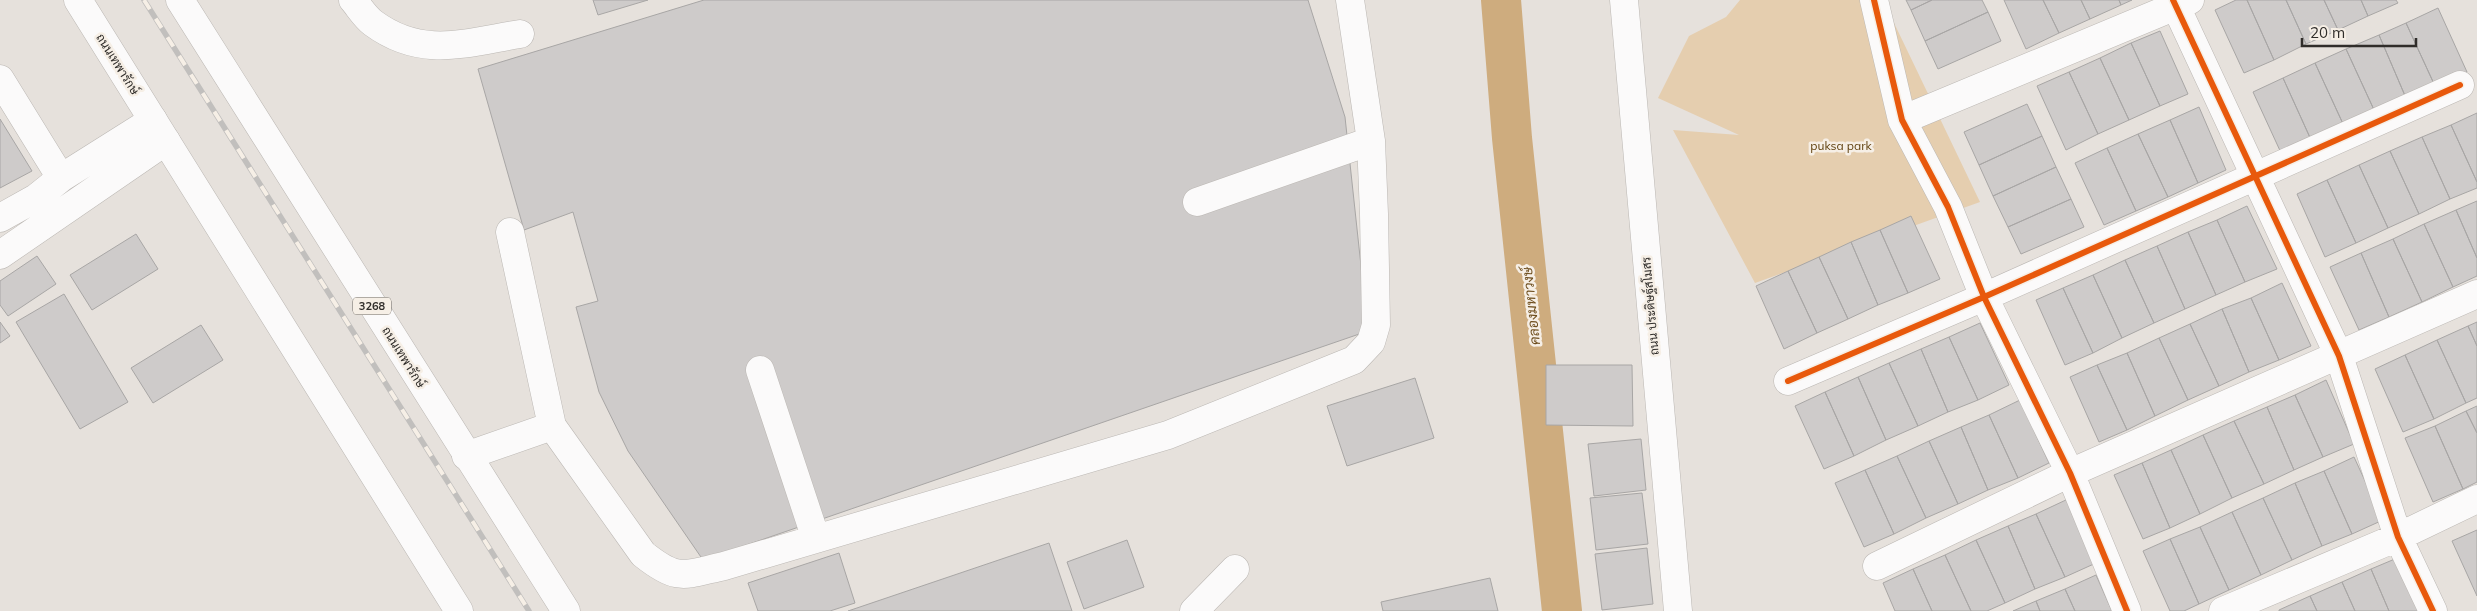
<svg xmlns="http://www.w3.org/2000/svg" width="2477" height="611" viewBox="0 0 2477 611" font-family="Mulish,Sarabun,sans-serif">
  <rect width="100%" height="100%" fill="#e6e1dc"/>
  <!-- green -->
  <path fill="#e5ceaf" d="M 1740,0 L 1883,0 L 1980,202 L 1755,283 L 1673,130 L 1739,135 L 1658,98 L 1689,36 L 1726,17 Z"/>
  <g fill="none" stroke-linecap="round" stroke-linejoin="round">
    <!-- canal -->
    <path stroke="#ceac7e" stroke-width="40" d="M 1501,0 L 1512,138 L 1562,611"/>
  </g>
  <!-- building -->
  <path fill="#cecbca" stroke="#a8a6a5" d="M 593,0 L 648,0 L 598,15 Z
    M 704,0 L 1308,0 L 1345,117 L 1368,331 L 703,560 L 628,451 L 599,392 L 576,307 L 598,301 L 573,212 L 524,230 L 478,69 Z
    M 1906,0 L 1932,0 L 1911,10 Z
    M 1932,0 L 1982,0 L 1988,12 L 1925,41 L 1911,10 Z
    M 2004,0 L 2043,0 L 2059,33 L 2026,49 Z
    M 2043,0 L 2081,0 L 2090,19 L 2059,33 Z
    M 2081,0 L 2119,0 L 2121,5 L 2090,19 Z
    M 2119,0 L 2132,0 L 2121,5 Z
    M 2236,0 L 2247,0 L 2274,60 L 2244,73 L 2215,10 Z
    M 2247,0 L 2286,0 L 2306,44 L 2274,60 Z
    M 2286,0 L 2324,0 L 2338,30 L 2306,44 Z
    M 2324,0 L 2361,0 L 2368,16 L 2338,30 Z
    M 2361,0 L 2396,0 L 2398,3 L 2368,16 Z
    M 2438,8 L 2467,72 L 2435,86 L 2406,23 Z
    M 1988,12 L 2001,41 L 1938,69 L 1925,41 Z
    M 2406,23 L 2435,86 L 2406,98 L 2379,35 Z
    M 2160,31 L 2188,94 L 2160,106 L 2131,43 Z
    M 2379,35 L 2406,98 L 2375,112 L 2346,49 Z
    M 2131,43 L 2160,106 L 2129,120 L 2100,58 Z
    M 2346,49 L 2375,112 L 2344,126 L 2315,63 Z
    M 2100,58 L 2129,120 L 2098,134 L 2069,72 Z
    M 2315,63 L 2344,126 L 2312,142 L 2283,78 Z
    M 2069,72 L 2098,134 L 2066,150 L 2037,86 Z
    M 2283,78 L 2312,142 L 2282,155 L 2253,92 Z
    M 2027,104 L 2042,136 L 1979,165 L 1964,132 Z
    M 2199,107 L 2226,170 L 2198,183 L 2170,120 Z
    M 2477,113 L 2477,182 L 2451,125 Z
    M 0,119 L 32,171 L 0,188 Z
    M 2170,120 L 2198,183 L 2168,197 L 2138,134 Z
    M 2451,125 L 2477,182 L 2477,188 L 2450,199 L 2422,137 Z
    M 2138,134 L 2168,197 L 2136,211 L 2107,148 Z
    M 2042,136 L 2056,167 L 1993,196 L 1979,165 Z
    M 2422,137 L 2450,199 L 2419,214 L 2390,151 Z
    M 2107,148 L 2136,211 L 2104,225 L 2075,163 Z
    M 2390,151 L 2419,214 L 2388,228 L 2359,165 Z
    M 2359,165 L 2388,228 L 2356,243 L 2327,180 Z
    M 2056,167 L 2071,199 L 2008,227 L 1993,196 Z
    M 2327,180 L 2356,243 L 2325,257 L 2297,194 Z
    M 2071,199 L 2084,227 L 2021,254 L 2008,227 Z
    M 2477,201 L 2477,258 L 2456,210 Z
    M 2247,206 L 2277,269 L 2245,282 L 2217,220 Z
    M 2456,210 L 2477,258 L 2477,276 L 2453,287 L 2424,224 Z
    M 1911,216 L 1940,279 L 1908,293 L 1880,230 Z
    M 2217,220 L 2245,282 L 2216,295 L 2188,232 Z
    M 2424,224 L 2453,287 L 2422,302 L 2393,239 Z
    M 1880,230 L 1908,293 L 1878,305 L 1851,242 Z
    M 2188,232 L 2216,295 L 2185,309 L 2157,246 Z
    M 136,234 L 158,269 L 92,310 L 70,275 Z
    M 2393,239 L 2422,302 L 2389,317 L 2361,253 Z
    M 1851,242 L 1878,305 L 1848,319 L 1819,257 Z
    M 2157,246 L 2185,309 L 2154,323 L 2125,260 Z
    M 2361,253 L 2389,317 L 2359,330 L 2330,267 Z
    M 37,256 L 56,284 L 8,316 L 0,305 L 0,281 Z
    M 1819,257 L 1848,319 L 1817,333 L 1788,271 Z
    M 2125,260 L 2154,323 L 2122,338 L 2093,275 Z
    M 1788,271 L 1817,333 L 1784,349 L 1756,286 Z
    M 2093,275 L 2122,338 L 2093,353 L 2063,288 Z
    M 2282,283 L 2311,346 L 2279,360 L 2251,298 Z
    M 2063,288 L 2093,353 L 2065,365 L 2036,300 Z
    M 64,294 L 128,402 L 80,429 L 16,322 Z
    M 2251,298 L 2279,360 L 2249,372 L 2222,309 Z
    M 2222,309 L 2249,372 L 2219,386 L 2190,324 Z
    M 0,322 L 10,336 L 0,343 Z
    M 2477,322 L 2477,346 L 2468,326 Z
    M 1980,323 L 2009,385 L 1978,400 L 1949,337 Z
    M 2190,324 L 2219,386 L 2188,400 L 2159,338 Z
    M 201,325 L 223,360 L 153,403 L 131,368 Z
    M 2468,326 L 2477,346 L 2477,398 L 2466,403 L 2437,340 Z
    M 1949,337 L 1978,400 L 1948,412 L 1921,349 Z
    M 2159,338 L 2188,400 L 2155,416 L 2127,353 Z
    M 2437,340 L 2466,403 L 2434,419 L 2405,355 Z
    M 1921,349 L 1948,412 L 1918,426 L 1889,363 Z
    M 2127,353 L 2155,416 L 2127,430 L 2097,365 Z
    M 2405,355 L 2434,419 L 2403,432 L 2375,369 Z
    M 1889,363 L 1918,426 L 1886,440 L 1858,377 Z
    M 1546,365 L 1632,365 L 1633,426 L 1546,425 Z
    M 2097,365 L 2127,430 L 2099,442 L 2070,377 Z
    M 1858,377 L 1886,440 L 1854,456 L 1825,392 Z
    M 1415,378 L 1434,438 L 1347,466 L 1327,406 Z
    M 2326,380 L 2354,444 L 2323,457 L 2295,395 Z
    M 1825,392 L 1854,456 L 1824,469 L 1795,406 Z
    M 2295,395 L 2323,457 L 2294,470 L 2267,407 Z
    M 2020,400 L 2049,463 L 2018,478 L 1989,415 Z
    M 2477,406 L 2477,433 L 2466,411 Z
    M 2267,407 L 2294,470 L 2264,484 L 2234,421 Z
    M 2466,411 L 2477,433 L 2477,482 L 2463,489 L 2435,426 Z
    M 1989,415 L 2018,478 L 1988,490 L 1961,427 Z
    M 2234,421 L 2264,484 L 2232,498 L 2203,435 Z
    M 2435,426 L 2463,489 L 2433,502 L 2405,438 Z
    M 1961,427 L 1988,490 L 1958,504 L 1929,441 Z
    M 2203,435 L 2232,498 L 2200,514 L 2171,450 Z
    M 1641,439 L 1646,490 L 1594,496 L 1588,444 Z
    M 1929,441 L 1958,504 L 1926,518 L 1897,456 Z
    M 2171,450 L 2200,514 L 2170,528 L 2142,463 Z
    M 1897,456 L 1926,518 L 1894,534 L 1865,470 Z
    M 2354,457 L 2383,520 L 2352,534 L 2324,471 Z
    M 2142,463 L 2170,528 L 2143,539 L 2114,475 Z
    M 1865,470 L 1894,534 L 1864,547 L 1835,483 Z
    M 2324,471 L 2352,534 L 2322,546 L 2295,483 Z
    M 2295,483 L 2322,546 L 2292,560 L 2263,498 Z
    M 1642,493 L 1648,544 L 1596,550 L 1590,498 Z
    M 2263,498 L 2292,560 L 2261,575 L 2232,512 Z
    M 2068,499 L 2096,563 L 2065,577 L 2036,514 Z
    M 2232,512 L 2261,575 L 2229,590 L 2200,527 Z
    M 2036,514 L 2065,577 L 2035,589 L 2008,526 Z
    M 2008,526 L 2035,589 L 2005,603 L 1976,540 Z
    M 2200,527 L 2229,590 L 2199,604 L 2170,539 Z
    M 2477,530 L 2477,596 L 2452,541 Z
    M 2170,539 L 2199,604 L 2184,611 L 2170,611 L 2143,551 Z
    M 1127,540 L 1144,587 L 1084,609 L 1067,562 Z
    M 1976,540 L 2005,603 L 1987,611 L 1971,611 L 1945,555 Z
    M 1049,543 L 1072,611 L 848,611 Z
    M 1647,548 L 1653,604 L 1602,610 L 1595,554 Z
    M 839,553 L 855,603 L 830,611 L 758,611 L 748,583 Z
    M 1945,555 L 1971,611 L 1932,611 L 1913,569 Z
    M 2402,556 L 2427,611 L 2389,611 L 2371,569 Z
    M 1913,569 L 1932,611 L 1895,611 L 1883,583 Z
    M 2371,569 L 2389,611 L 2355,611 L 2342,582 Z
    M 2096,575 L 2112,611 L 2075,611 L 2065,589 Z
    M 1490,578 L 1498,611 L 1383,611 L 1381,602 Z
    M 2342,582 L 2355,611 L 2317,611 L 2310,596 Z
    M 2065,589 L 2075,611 L 2040,611 L 2036,601 Z
    M 2310,596 L 2317,611 L 2279,611 L 2279,610 Z
    M 2036,601 L 2040,611 L 2013,611 Z"/>
  <g fill="none" stroke-linecap="round" stroke-linejoin="round">
    <!-- minor casing -->
    <g stroke="#bbb7b3" stroke-width="29">
      <path id="minor" d="M 353,0 C 359,7 365,17 373,23 C 422,59 465,43 520,34
        M 1624,0 L 1678,611
        M 1874,0 L 1902,120 L 1948,207 L 1984,297 L 2070,473 L 2127,611
        M 2173,0 L 2339,356 L 2398,537 L 2433,611
        M 0,79 L 61,178
        M 1902,120 L 2190,0
        M 1197,202 L 1371,141
        M 0,218 L 36,198 L 61,178 L 153,120
        M 510,232 L 552,426
        M 0,255 L 166,141
        M 760,370 L 816,539
        M 1788,381 L 1984,297 L 2460,85
        M 466,456 L 552,426 L 643,554 C 678,582 683,575 724,566 L 1168,435 L 1354,360 L 1371,342 L 1376,325 L 1374,214 L 1371,141 L 1350,0
        M 1877,566 L 2070,473 L 2477,294
        M 1194,611 L 1235,569
        M 2223,611 L 2398,537 L 2477,499"/>
    </g>
    <!-- major casing -->
    <g stroke="#bbb7b3" stroke-width="29">
      <path id="major" d="M 78,0 L 459,611
        M 180,0 L 566,611"/>
    </g>
    <!-- minor -->
    <use href="#minor" stroke="#fbfafa" stroke-width="28"/>
    <!-- major -->
    <use href="#major" stroke="#fbfafa" stroke-width="28"/>
    <!-- rail casing -->
    <g stroke="#c1bfbd" stroke-width="5.5">
      <path id="rail" d="M 144,0 L 529,611"/>
    </g>
    <!-- rail -->
    <use href="#rail" stroke="#f6efe6" stroke-width="4" stroke-dasharray="11" stroke-linecap="butt"/>
    <!-- cycleway casing -->
    <g stroke="#f6efe6" stroke-width="9">
      <path id="cycleway" d="M 1874,0 L 1902,120 L 1948,207 L 1984,297 L 2070,473 L 2127,611
        M 2173,0 L 2339,356 L 2398,537 L 2433,611
        M 1788,381 L 1984,297 L 2460,85"/>
    </g>
    <!-- cycleway -->
    <use href="#cycleway" stroke="#e8590c" stroke-width="6"/>
  </g>
  <g text-anchor="middle" dominant-baseline="central" stroke-width="5" stroke-linejoin="round" paint-order="stroke">
    <!-- shield labels -->
    <rect fill="#f6efe6" stroke="#6b6762" stroke-width="1" x="353" y="297.5" width="38" height="17" rx="4"/>
    <g font-size="11" font-weight="bold" fill="#302d2a">
      <text x="372" y="306">3268</text>
    </g>
    <!-- street labels -->
    <g font-size="12" fill="#302d2a" stroke="#f6efe6">
      <text transform="translate(118 64) rotate(58)">ถนนเทพารักษ์</text>
      <text transform="translate(1650 306) rotate(-95)">ถนน ประดิษฐ์สโมสร</text>
      <text transform="translate(404 357) rotate(58)">ถนนเทพารักษ์</text>
    </g>
    <!-- park labels -->
    <g font-size="12" fill="#624311" stroke="#f6efe6">
      <text x="1841" y="145">puksa park</text>
    </g>
    <!-- water labels -->
    <g font-size="14" font-style="italic" fill="#6f4f1f" stroke="#f6efe6">
      <text transform="translate(1531 306) rotate(-96)">คลองมหาวงษ์</text>
    </g>
  </g>
  <!-- scale -->
  <path d="M2302 38v8h114v-8" fill="none" stroke="#302d2a" stroke-width="2.5"/>
  <text x="2310" y="38" font-size="15" fill="#302d2a" stroke="#f6efe6" stroke-width="4" paint-order="stroke">20 m</text>
</svg>
